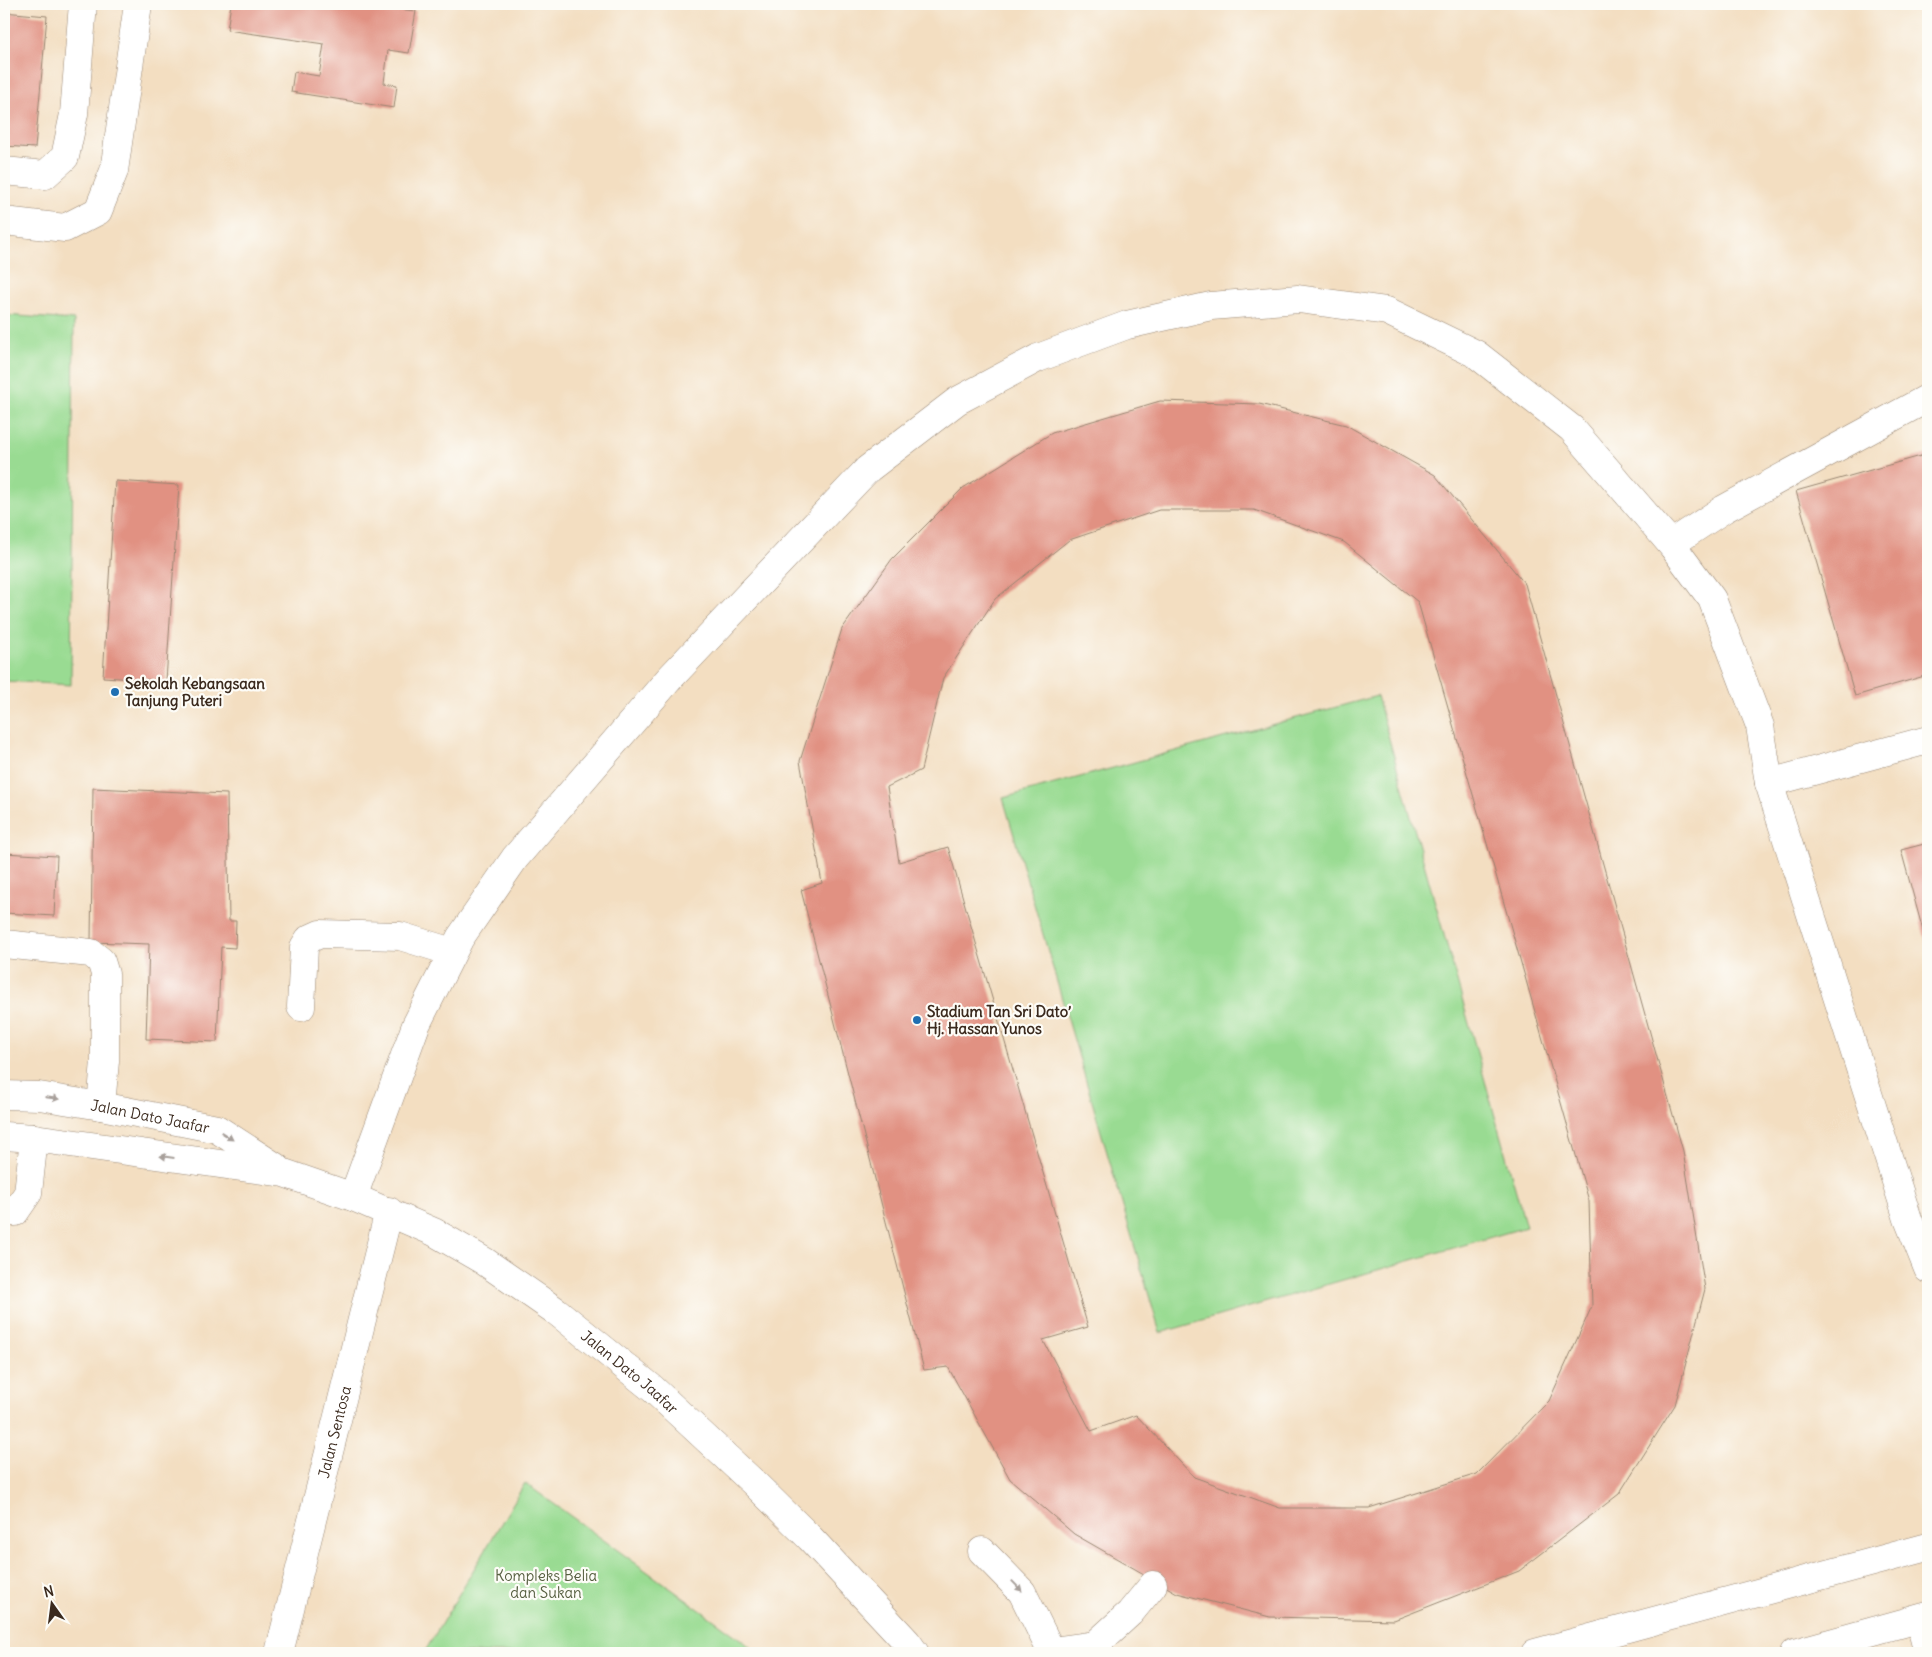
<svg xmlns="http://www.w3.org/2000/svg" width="1932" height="1657" viewBox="0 0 1932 1657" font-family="Delius,sans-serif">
  <rect width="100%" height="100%" fill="#fdfcf7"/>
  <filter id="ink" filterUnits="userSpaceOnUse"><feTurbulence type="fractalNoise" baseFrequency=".02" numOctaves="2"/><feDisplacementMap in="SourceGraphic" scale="10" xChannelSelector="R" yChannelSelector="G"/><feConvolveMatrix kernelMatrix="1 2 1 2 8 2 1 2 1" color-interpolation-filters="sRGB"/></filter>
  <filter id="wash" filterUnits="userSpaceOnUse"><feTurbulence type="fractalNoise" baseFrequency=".0096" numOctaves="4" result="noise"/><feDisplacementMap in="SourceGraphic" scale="20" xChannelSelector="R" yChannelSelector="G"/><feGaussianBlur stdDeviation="1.12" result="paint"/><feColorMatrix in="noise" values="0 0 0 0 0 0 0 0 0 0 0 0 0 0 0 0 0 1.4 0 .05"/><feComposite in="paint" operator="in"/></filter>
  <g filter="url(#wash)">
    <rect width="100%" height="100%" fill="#f3dec1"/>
    <!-- green -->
    <path fill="#99db92" stroke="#6a8258" d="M 4,315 L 74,320 L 71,685 L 4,681 Z
      M 1377,696 L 1526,1227 L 1160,1333 L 1003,798 Z
      M 525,1483 L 743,1641 L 758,1653 L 424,1653 Z"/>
    <g id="blocks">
      <!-- building -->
      <path fill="#e19182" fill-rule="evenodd" d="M 231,4 L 398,4 L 398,9 L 416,11 L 409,53 L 388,50 L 384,83 L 397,85 L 394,108 L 291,92 L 294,72 L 319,76 L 324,44 L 227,30 Z
        M 4,12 L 47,16 L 35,148 L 4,146 Z
        M 1160,401 L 1259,404 L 1346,425 L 1435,475 L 1525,584 L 1683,1151 L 1705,1289 L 1675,1405 L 1619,1494 L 1519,1571 L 1394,1620 L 1270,1617 L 1177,1593 L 1074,1534 L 1010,1479 L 948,1367 L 924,1370 L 801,890 L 822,883 L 800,761 L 842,629 L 892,559 L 963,488 L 1052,433 ZM 1159,510 L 1254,510 L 1344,542 L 1418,602 L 1589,1201 L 1592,1306 L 1549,1401 L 1477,1474 L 1369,1508 L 1280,1508 L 1194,1477 L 1136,1415 L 1091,1431 L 1043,1340 L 1088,1327 L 948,847 L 899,862 L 887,787 L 921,770 L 943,678 L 995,599 L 1069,540 Z
        M 1928,454 L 1928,675 L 1855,696 L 1796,491 Z
        M 115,481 L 179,485 L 166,681 L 103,677 Z
        M 4,734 L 7,734 L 5,759 L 4,759 Z
        M 93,788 L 227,794 L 229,921 L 236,921 L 235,948 L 221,947 L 217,1042 L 146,1039 L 149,944 L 91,942 Z
        M 1928,843 L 1928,949 L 1901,850 Z
        M 4,853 L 57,856 L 54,916 L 4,913 Z"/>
    </g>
  </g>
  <g filter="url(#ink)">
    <use href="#blocks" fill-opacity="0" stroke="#978470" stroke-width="1"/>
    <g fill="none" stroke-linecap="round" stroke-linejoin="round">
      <!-- minor casing -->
      <g stroke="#978470" stroke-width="29">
        <g id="minor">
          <path d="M 4,171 L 45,175 L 65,157 L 74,114 L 83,4"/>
          <path d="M 4,221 L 65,228 L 98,211 L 114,171 L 138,4"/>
          <path d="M 1671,544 L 1724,509 L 1928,398"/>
          <path d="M 1769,783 L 1928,740"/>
          <path d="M 4,944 L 91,953 L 101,961 L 105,974 L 105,1061 L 101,1106"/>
          <path d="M 301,1007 L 304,947 L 309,939 L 320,934 L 400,936 L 452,952"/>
          <path d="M 353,1197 L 416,1025 L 460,938 L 515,858 L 669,679 L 868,469 L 957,401 L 1038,358 L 1127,325 L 1211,306 L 1298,299 L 1387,311 L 1476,354 L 1572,429 L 1671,544 L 1712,599 L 1760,726 L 1769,783 L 1908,1219 L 1928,1269"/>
          <path d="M 4,1212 L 15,1212 L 28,1193 L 34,1138"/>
          <path d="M 982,1551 L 1022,1592 L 1052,1653"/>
          <path d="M 1919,1619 L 1928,1653"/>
          <path d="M 1052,1651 L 1095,1645 L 1130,1613 L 1153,1585"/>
          <path id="s1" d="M 279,1653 L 389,1211"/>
          <path d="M 1535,1653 L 1928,1547"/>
          <path d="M 1794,1653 L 1928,1616"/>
        </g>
      </g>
      <!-- major casing -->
      <g stroke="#978470" stroke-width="29">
        <g id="major">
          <path id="s2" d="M 4,1095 L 39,1096 L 101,1106 L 217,1129 L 277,1168"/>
          <path id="s3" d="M 4,1136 L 34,1138 L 284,1173 L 353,1197 L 434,1232 L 484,1261 L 556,1311 L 653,1389 L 754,1483 L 810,1538 L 907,1642 L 915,1653"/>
        </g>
      </g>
      <!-- minor -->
      <use href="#minor" stroke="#fff" stroke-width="28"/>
      <!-- major -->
      <use href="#major" stroke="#fff" stroke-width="28"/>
    </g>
    <!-- one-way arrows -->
    <defs><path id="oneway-solid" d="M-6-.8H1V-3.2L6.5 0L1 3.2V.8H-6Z" transform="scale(1.25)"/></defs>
    <g fill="#a79f9a">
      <use href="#oneway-solid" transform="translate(52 1098) rotate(8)"/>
      <use href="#oneway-solid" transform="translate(227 1136) rotate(33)"/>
      <use href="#oneway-solid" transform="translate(167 1157) rotate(-173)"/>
      <use href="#oneway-solid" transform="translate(1017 1586) rotate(46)"/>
    </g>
  </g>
  <!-- markers -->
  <g fill="#1f6fb2" stroke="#fdfcf7" stroke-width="2">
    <circle cx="115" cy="692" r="5"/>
    <circle cx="917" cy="1020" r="5"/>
  </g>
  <g text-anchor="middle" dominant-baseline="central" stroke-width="4.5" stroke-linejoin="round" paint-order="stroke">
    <!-- poi labels -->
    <g font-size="15" font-weight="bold" fill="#3b2a1e" stroke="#fdfcf7" text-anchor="start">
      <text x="125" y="683">Sekolah Kebangsaan<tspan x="125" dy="17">Tanjung Puteri</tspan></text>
      <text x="927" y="1011">Stadium Tan Sri Dato’<tspan x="927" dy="17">Hj. Hassan Yunos</tspan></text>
    </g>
    <!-- street labels -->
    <g font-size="15" fill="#3b2a1e" stroke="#fdfcf7">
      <text stroke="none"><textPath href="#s2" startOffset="148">Jalan Dato Jaafar</textPath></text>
      <text stroke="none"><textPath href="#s3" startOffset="685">Jalan Dato Jaafar</textPath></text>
      <text stroke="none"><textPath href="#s1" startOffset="228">Jalan Sentosa</textPath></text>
    </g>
    <!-- park labels -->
    <g font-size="15" fill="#575f41" stroke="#fdfcf7">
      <text x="546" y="1575">Kompleks Belia<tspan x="546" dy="17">dan Sukan</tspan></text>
    </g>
  </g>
  <!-- margin -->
  <rect width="1932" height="1657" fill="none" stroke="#fdfcf7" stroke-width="20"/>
  <!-- north arrow -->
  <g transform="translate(52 1604) rotate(346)" stroke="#fdfcf7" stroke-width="4" paint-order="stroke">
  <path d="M0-4L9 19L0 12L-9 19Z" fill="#3b2a1e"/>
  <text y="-8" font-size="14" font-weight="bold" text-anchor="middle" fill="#3b2a1e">N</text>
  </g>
</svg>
